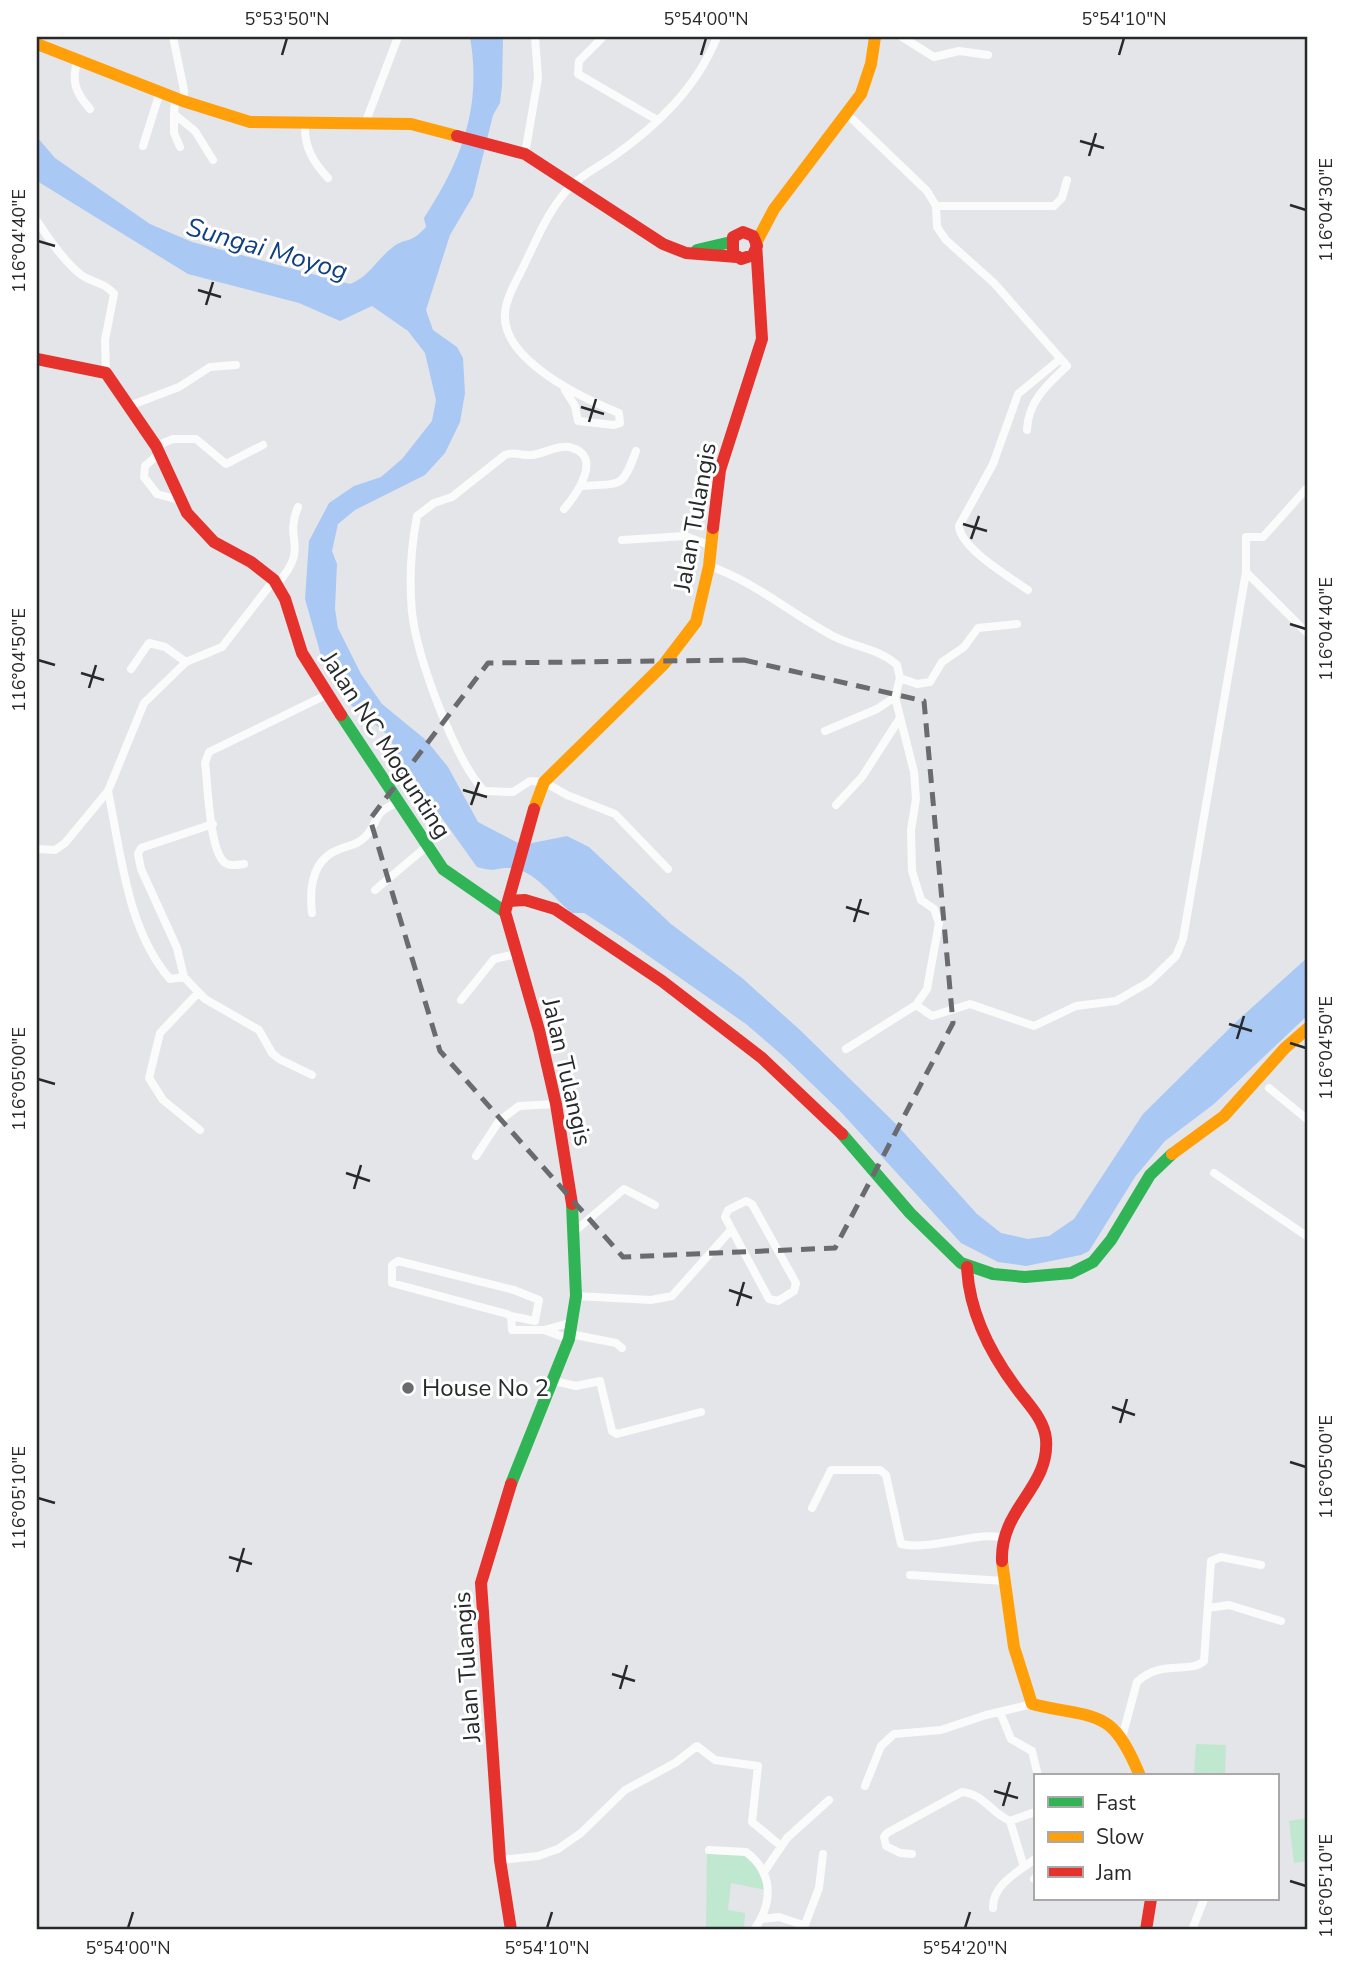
<svg xmlns="http://www.w3.org/2000/svg" width="1345" height="1967" viewBox="0 0 1345 1967" font-family="'Nunito Sans',sans-serif">
  <rect width="100%" height="100%" fill="#e3e5e9"/>
  <!-- green -->
  <path fill="#c0e7cf" d="M 1196,1744 L 1226,1745 L 1225,1776 L 1194,1776 Z
    M 1308,1818 L 1308,1861 L 1294,1863 L 1289,1821 Z
    M 707,1852 L 745,1853 L 755,1863 L 766,1890 L 731,1883 L 728,1910 L 745,1913 L 744,1930 L 706,1930 Z"/>
  <!-- water -->
  <path fill="#aac8f4" d="M 470,37 L 503,37 L 502,86 L 500,103 L 493,115 L 473,196 L 450,235 L 426,310 L 433,330 L 457,347 L 463,358 L 465,393 L 460,422 L 445,453 L 425,475 L 355,510 L 338,524 L 332,551 L 337,564 L 335,609 L 338,628 L 361,674 L 382,704 L 426,740 L 448,767 L 478,822 L 522,845 L 567,836 L 589,847 L 671,924 L 742,978 L 800,1030 L 898,1126 L 977,1214 L 1001,1233 L 1028,1239 L 1049,1236 L 1074,1219 L 1143,1114 L 1237,1021 L 1308,957 L 1308,1015 L 1214,1104 L 1165,1141 L 1135,1177 L 1089,1251 L 1081,1255 L 1026,1266 L 998,1262 L 961,1243 L 839,1110 L 783,1056 L 746,1024 L 623,938 L 584,913 L 572,913 C 553,898 536,870 510,868 C 495,867 497,873 477,867 L 401,761 L 388,735 L 351,705 L 324,666 L 305,599 L 309,541 L 329,503 L 354,486 L 381,477 L 402,459 L 432,421 L 436,400 L 425,353 L 408,331 L 372,306 L 340,321 L 299,303 L 188,274 L 37,181 L 37,137 L 55,158 L 150,224 L 192,242 L 350,284 C 369,277 377,259 393,247 C 406,237 410,245 426,227 L 424,218 C 462,160 482,107 470,37 Z"/>
  <g fill="none" stroke-linecap="round" stroke-linejoin="round">
    <!-- street -->
    <path stroke="#fbfbfc" stroke-width="8" d="M 173,37 L 184,90 L 183,101
      M 603,37 L 579,61 L 578,74 L 657,120
      M 902,37 L 934,57 L 959,51 L 988,55
      M 78,59 C 71,81 75,92 90,109
      M 175,98 L 174,114 L 195,131 L 213,160
      M 846,113 L 927,191 L 936,206 L 937,227 L 946,240 L 994,283 L 1067,366 C 1047,385 1028,401 1027,430
      M 174,114 L 174,133 L 180,147
      M 366,121 L 398,37
      M 305,124 C 304,147 313,162 328,178
      M 143,146 L 160,92
      M 525,154 L 538,78 L 535,37
      M 936,206 L 1054,206 L 1062,198 L 1067,180
      M 37,221 C 49,239 63,260 80,274 C 91,283 105,282 114,294 L 105,340 L 106,373
      M 565,390 L 575,406 L 578,421 L 614,425 L 620,423 L 619,413 C 585,399 501,361 505,313 C 506,296 520,275 527,259 C 539,234 551,206 571,186 C 583,174 600,166 614,156 C 659,124 697,87 717,37
      M 129,406 L 179,387 L 210,367 L 236,365
      M 156,446 L 173,439 L 196,439 L 226,464 L 263,445
      M 160,453 L 145,466 L 144,477 L 157,494 L 179,500
      M 583,486 C 622,483 622,489 636,451
      M 564,509 C 576,495 605,455 569,447 C 556,445 544,454 531,455 C 521,456 514,451 505,455 L 452,497 L 434,503 L 417,516 C 411,547 409,580 412,612 C 417,657 454,758 484,791 L 513,792 L 530,781 L 544,782 L 567,795 L 615,814 L 668,869
      M 622,540 L 685,536 L 712,546
      M 709,566 C 754,581 791,614 833,636 C 854,647 880,649 897,665 L 900,678 L 895,697 L 914,772 L 916,799 L 911,830 L 912,871 L 921,900 L 934,909 L 939,923 L 927,989 L 916,1005 L 846,1049
      M 1246,572 L 1308,634
      M 277,584 C 311,546 283,541 298,507
      M 1028,590 C 1011,578 960,548 959,526 L 993,464 L 1018,394 L 1059,360
      M 131,669 L 149,643 L 165,647 L 186,662
      M 900,678 L 917,684 L 930,682 L 942,662 L 964,647 L 978,628 L 1017,624
      M 825,731 L 877,709 L 895,697
      M 108,791 C 121,853 127,930 170,979 L 184,977
      M 836,805 L 862,777 L 900,718
      M 213,824 L 141,848 L 138,854 L 141,869 L 177,948 L 184,977 L 205,999 L 259,1030 L 272,1053 L 279,1059 L 312,1075
      M 37,849 L 55,850 L 65,843 L 108,791 L 144,703 L 186,662 L 222,647 L 274,580
      M 244,864 C 237,865 228,867 223,861 C 209,845 208,785 205,763 L 209,752 L 326,695
      M 375,890 L 426,847
      M 312,913 C 309,887 312,859 340,849 C 350,845 357,845 365,837 C 380,822 372,812 397,803
      M 198,993 L 160,1033 L 149,1078 L 163,1100 L 200,1130
      M 461,1000 L 494,959 L 516,954
      M 916,1005 L 932,1016 L 970,1004 L 1034,1026 L 1076,1006 L 1116,1001 L 1149,982 L 1176,956 L 1183,939 L 1246,572 L 1246,537 L 1263,537 L 1308,487
      M 1269,1088 L 1308,1120
      M 476,1156 L 499,1121 L 519,1106 L 556,1104
      M 1214,1173 L 1308,1237
      M 746,1201 L 752,1204 L 796,1283 L 794,1291 L 778,1301 L 769,1299 L 725,1217 L 728,1210 Z
      M 575,1231 L 624,1189 L 655,1205
      M 576,1296 L 651,1300 L 672,1296 L 731,1230
      M 511,1316 L 535,1321 L 539,1300 L 514,1290 L 398,1261 L 392,1265 L 392,1283 L 507,1314 L 511,1316 L 512,1330 L 544,1330 L 573,1322
      M 544,1330 L 569,1339
      M 570,1334 L 616,1343 L 622,1348
      M 554,1381 L 576,1386 L 600,1381 L 612,1431 L 617,1434 L 701,1412
      M 812,1508 L 831,1470 L 880,1470 L 886,1475 L 901,1544 C 931,1551 983,1530 1003,1538
      M 910,1575 L 1005,1581
      M 1208,1608 L 1229,1605 L 1281,1621
      M 1000,1712 L 1011,1739 L 1032,1751 L 1038,1776
      M 1123,1734 L 1137,1682 C 1160,1659 1190,1674 1204,1661 L 1211,1561 L 1221,1557 L 1261,1565
      M 865,1786 L 881,1746 L 894,1734 L 941,1730 L 986,1715 L 1032,1704
      M 1010,1821 L 1035,1812
      M 709,1850 L 746,1852 C 774,1873 773,1903 754,1930
      M 912,1854 L 900,1853 L 886,1846 L 884,1837 L 887,1833 L 962,1792 C 984,1794 991,1813 1010,1821 L 1024,1867
      M 500,1860 L 538,1856 L 558,1849 L 581,1833 L 625,1790 L 675,1763 L 697,1746 L 715,1760 L 758,1766 L 752,1822 L 781,1846
      M 764,1872 L 787,1838 L 829,1800
      M 1034,1879 L 1035,1878
      M 993,1908 C 992,1885 1019,1871 1035,1859
      M 762,1919 L 779,1917 L 803,1925
      M 803,1930 L 819,1888 L 823,1854
      M 1192,1930 L 1204,1899"/>
    <!-- fast -->
    <path stroke="#30b455" stroke-width="12" d="M 697,250 L 731,242
      M 341,715 L 443,869 L 505,912
      M 842,1134 L 910,1213 L 961,1263 L 993,1274 L 1025,1277 L 1071,1273 L 1093,1262 L 1111,1240 L 1150,1175 L 1172,1154
      M 511,1484 L 569,1339 L 576,1296 L 572,1204"/>
    <!-- slow -->
    <path stroke="#ff9f0a" stroke-width="12" d="M 37,44 L 183,101 L 250,122 L 411,124 L 457,136
      M 756,243 L 774,209 L 861,94 L 871,64 L 875,37
      M 534,809 L 544,782 L 664,664 L 696,622 L 709,566 L 713,528
      M 1172,1154 L 1224,1116 L 1285,1048 L 1308,1028
      M 1002,1561 L 1014,1647 L 1032,1704 C 1098,1720 1111,1706 1140,1776"/>
    <!-- jam -->
    <path stroke="#e5322d" stroke-width="12" d="M 457,136 L 525,154 L 663,244 L 686,253 L 737,257
      M 37,359 L 106,373 L 156,446 L 187,513 L 214,542 L 251,562 L 274,580 L 285,599 L 302,653 L 341,715
      M 713,528 L 720,470 L 762,339 L 756,243 L 753,236 L 743,232 L 733,237 L 733,253 L 741,259 L 753,255 L 757,246
      M 534,809 L 505,912 L 539,1030 L 556,1104 L 572,1204
      M 508,901 L 525,900 L 555,909 L 662,981 L 762,1058 L 842,1134
      M 967,1267 C 969,1312 990,1353 1017,1389 C 1028,1404 1044,1419 1046,1439 C 1050,1488 1000,1508 1002,1561
      M 511,1484 L 481,1583 L 500,1860 L 511,1930
      M 1146,1930 L 1151,1899"/>
  </g>
  <!-- marked area -->
  <path fill="none" stroke="#696b6e" stroke-width="5" stroke-dasharray="14 9" stroke-linejoin="round" d="M 744,660 L 924,701 L 953,1023 L 835,1248 L 623,1257 L 440,1051 L 370,819 L 488,663 Z"/>
  <!-- ticks -->
  <path fill="none" stroke="#27292b" stroke-width="2.5" d="M 282,55 L 287,38M 701,55 L 706,38M 1119,55 L 1124,38M 1080,141 L 1104,148M 1089,156 L 1096,133M 1290,205 L 1306,210M 38,241 L 55,246M 198,290 L 221,297M 206,305 L 213,282M 581,407 L 604,414M 589,422 L 596,399M 963,524 L 987,531M 971,539 L 979,516M 1290,624 L 1306,629M 38,660 L 55,665M 81,673 L 104,680M 89,688 L 96,665M 463,790 L 487,797M 471,805 L 479,782M 846,907 L 869,914M 854,922 L 861,899M 1229,1024 L 1252,1031M 1237,1039 L 1244,1016M 1290,1043 L 1306,1048M 38,1079 L 55,1084M 346,1173 L 370,1181M 354,1189 L 361,1165M 729,1290 L 752,1298M 737,1306 L 744,1282M 1112,1407 L 1135,1415M 1120,1423 L 1127,1399M 1290,1462 L 1306,1467M 38,1498 L 55,1503M 229,1557 L 252,1564M 237,1572 L 244,1548M 612,1674 L 635,1681M 620,1689 L 627,1665M 994,1791 L 1018,1798M 1003,1806 L 1010,1782M 1290,1881 L 1306,1886M 128,1928 L 133,1912M 547,1928 L 552,1912M 965,1928 L 970,1912"/>
  <!-- markers -->
  <circle fill="#696b6e" stroke="#fff" stroke-width="2.5" cx="408" cy="1388" r="7"/>
  <g text-anchor="middle" dominant-baseline="central" stroke-width="6" stroke-linejoin="round" paint-order="stroke">
    <!-- street labels -->
    <g font-size="24" fill="#27292b" stroke="#fff">
      <text transform="translate(695 517) rotate(-80)">Jalan Tulangis</text>
      <text transform="translate(386 745) rotate(57)">Jalan NC Mogunting</text>
      <text transform="translate(567 1072) rotate(77)">Jalan Tulangis</text>
      <text transform="translate(467 1667) rotate(-94)">Jalan Tulangis</text>
    </g>
    <!-- poi labels -->
    <g font-size="24" fill="#27292b" stroke="#fff" text-anchor="start">
      <text x="422" y="1388">House No 2</text>
    </g>
    <!-- water labels -->
    <g font-size="26" font-style="italic" fill="#0f4081" stroke="#fff">
      <text transform="translate(267 249) rotate(16)">Sungai Moyog</text>
    </g>
  </g>
  <!-- border -->
  <rect width="1345" height="1967" fill="none" stroke="#ffffff" stroke-width="77"/>
  <!-- legend -->
  <rect x="1034" y="1774" width="245" height="126" fill="#ffffff" stroke="#a9a9aa" stroke-width="2"/>
  <rect x="1048" y="1797" width="35" height="10" fill="#30b455" stroke="#a9a9aa" stroke-width="2"/>
  <text x="1096" y="1810" font-size="21" fill="#27292b">Fast</text>
  <rect x="1048" y="1832" width="35" height="10" fill="#ff9f0a" stroke="#a9a9aa" stroke-width="2"/>
  <text x="1096" y="1844" font-size="21" fill="#27292b">Slow</text>
  <rect x="1048" y="1867" width="35" height="10" fill="#e5322d" stroke="#a9a9aa" stroke-width="2"/>
  <text x="1096" y="1880" font-size="21" fill="#27292b">Jam</text>
  <rect x="38" y="38" width="1268" height="1890" fill="none" stroke="#27292b" stroke-width="2.5"/>
  <g font-size="18" text-anchor="middle" fill="#27292b">
    <text x="287" y="25">5°53'50"N</text>
    <text x="706" y="25">5°54'00"N</text>
    <text x="1124" y="25">5°54'10"N</text>
    <text transform="translate(1326 210) rotate(-90)" y="6">116°04'30"E</text>
    <text transform="translate(19 241) rotate(-90)" y="6">116°04'40"E</text>
    <text transform="translate(1326 629) rotate(-90)" y="6">116°04'40"E</text>
    <text transform="translate(19 660) rotate(-90)" y="6">116°04'50"E</text>
    <text transform="translate(1326 1048) rotate(-90)" y="6">116°04'50"E</text>
    <text transform="translate(19 1079) rotate(-90)" y="6">116°05'00"E</text>
    <text transform="translate(1326 1467) rotate(-90)" y="6">116°05'00"E</text>
    <text transform="translate(19 1498) rotate(-90)" y="6">116°05'10"E</text>
    <text transform="translate(1326 1886) rotate(-90)" y="6">116°05'10"E</text>
    <text x="128" y="1954">5°54'00"N</text>
    <text x="547" y="1954">5°54'10"N</text>
    <text x="965" y="1954">5°54'20"N</text>
  </g>
</svg>
